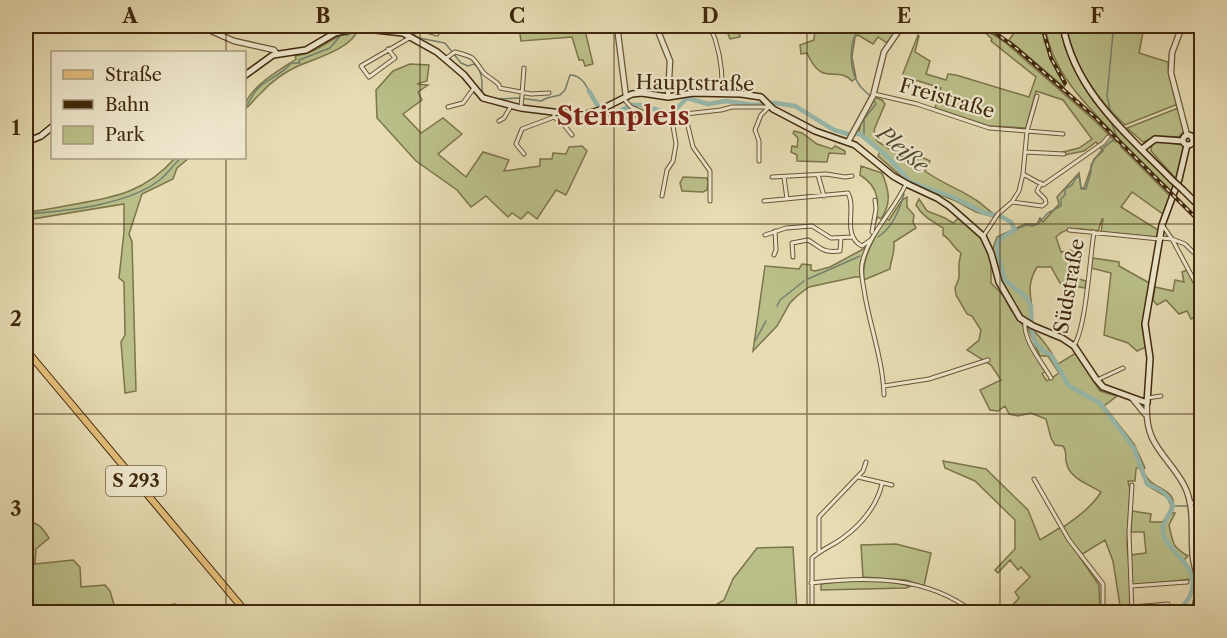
<svg xmlns="http://www.w3.org/2000/svg" width="1227" height="638" viewBox="0 0 1227 638" font-family="'Libre Caslon Text',serif">
  <rect width="100%" height="100%" fill="#e7dcb3"/>
  <filter id="stains"><feTurbulence type="fractalNoise" baseFrequency=".00333" numOctaves="4"/><feColorMatrix values="0 0 0 0 .2 0 0 0 0 .09 0 0 0 0 .02 0 0 0 .5 -.17"/></filter>
  <radialGradient id="worn" r=".72"><stop offset=".6" stop-color="#630" stop-opacity="0"/><stop offset="1" stop-color="#630" stop-opacity=".3"/></radialGradient>
  <!-- green -->
  <path fill="#babf89" stroke="#7c744a" stroke-width="1.5" d="M 499,26 L 584,26 L 593,64 L 585,66 L 583,60 L 579,60 L 572,37 L 521,41 L 519,27 Z
    M 725,26 L 899,26 L 887,43 L 878,37 L 873,44 L 858,35 L 855,37 L 852,57 L 856,78 L 852,81 C 836,64 823,89 807,53 L 801,54 L 800,45 L 814,40 L 815,29 L 765,28 L 752,32 L 750,26 L 738,29 L 740,37 L 730,39 Z
    M 969,26 L 979,26 L 1005,42 L 1096,122 L 1116,142 L 1119,139 C 1087,106 1052,73 1045,26 L 1061,26 C 1070,93 1129,140 1174,186 L 1172,192 L 1123,144 L 1121,147 L 1170,196 L 1163,214 L 1132,192 L 1121,207 L 1158,230 L 1157,237 L 1101,232 L 1103,219 L 1102,219 L 1098,231 C 1081,230 1069,224 1056,237 L 1061,252 L 1070,250 L 1076,254 L 1072,277 L 1086,281 L 1085,288 L 1060,283 L 1051,267 L 1037,267 C 1023,290 1035,301 1032,324 C 1014,312 992,272 993,250 C 993,246 996,241 997,237 L 1025,224 L 1037,224 L 1040,218 L 1043,222 L 1059,204 L 1057,197 L 1079,173 L 1081,188 L 1084,188 L 1094,159 L 1103,151 L 1096,142 L 1084,151 L 1065,155 L 1063,152 L 1079,148 L 1092,139 L 1063,100 L 1036,91 L 1026,128 L 989,126 L 935,108 L 941,88 L 902,76 L 918,35 L 919,36 L 915,52 L 930,61 L 926,74 L 946,80 L 948,74 L 956,75 L 1029,97 L 1036,77 L 991,41 L 992,39 L 983,31 Z
    M 1019,26 L 1041,26 C 1045,48 1053,67 1065,86 L 1064,87 L 1009,40 Z
    M 1065,26 L 1142,26 L 1142,27 L 1147,30 L 1146,32 L 1143,32 L 1139,53 L 1168,62 L 1169,76 L 1178,104 L 1125,125 C 1093,95 1076,68 1065,26 Z
    M 357,31 C 352,48 314,59 298,66 C 285,72 271,82 261,93 C 255,98 251,105 245,109 C 244,90 280,70 296,59 L 295,56 C 320,53 332,34 357,31 Z
    M 410,64 L 429,65 L 427,81 L 417,84 L 428,85 L 418,92 L 422,100 L 403,114 L 421,133 L 443,118 L 462,134 L 438,154 L 466,177 L 483,152 L 509,160 L 504,171 L 540,166 L 540,159 L 552,159 L 553,153 L 566,154 L 569,147 L 582,146 L 587,151 L 566,195 L 556,190 L 537,219 L 528,212 L 521,219 L 512,213 L 508,217 L 486,196 L 471,207 L 457,190 L 416,161 L 377,118 L 376,90 L 393,71 Z
    M 874,97 L 882,100 L 885,104 L 874,130 L 877,141 L 903,158 L 920,156 L 930,161 L 925,171 C 941,183 960,189 976,200 C 984,205 988,211 996,215 L 994,217 L 976,212 L 956,201 L 908,182 L 878,156 L 880,151 L 859,132 L 861,121 Z
    M 1178,108 L 1184,131 L 1179,137 L 1158,136 L 1143,142 L 1127,128 Z
    M 794,131 L 802,133 L 817,144 L 832,149 L 835,146 L 845,151 L 845,154 L 829,153 L 827,162 L 797,161 L 797,155 L 791,152 L 792,146 L 797,147 L 798,138 L 793,133 Z
    M 1158,141 L 1182,145 L 1184,148 L 1177,180 L 1151,151 L 1152,144 Z
    M 175,158 L 189,158 L 177,168 L 173,179 L 142,194 L 129,234 L 132,242 L 136,391 L 125,393 L 121,342 L 125,335 L 124,282 L 119,278 L 124,232 L 124,204 L 26,220 L 26,212 C 43,211 59,207 76,204 C 117,197 146,191 175,158 Z
    M 861,166 L 882,173 C 889,190 892,203 881,219 L 878,217 L 874,225 C 879,203 881,188 860,175 Z
    M 683,177 L 707,178 L 708,182 L 707,190 L 703,192 L 682,191 L 680,183 Z
    M 907,197 L 907,207 L 914,215 L 913,222 L 916,228 L 894,242 C 895,254 891,258 890,269 L 864,280 C 861,258 875,238 885,218 L 889,220 L 902,200 Z
    M 919,199 L 927,211 L 945,218 L 953,223 L 961,216 L 982,240 L 991,261 L 991,283 L 1004,296 L 1010,308 L 1022,324 L 1046,371 L 1042,374 L 1047,381 L 1059,373 L 1048,356 L 1040,356 L 1027,326 C 1039,333 1052,352 1058,364 L 1076,353 L 1100,391 L 1117,396 L 1104,406 L 1134,444 L 1145,468 L 1143,469 C 1149,493 1181,485 1172,513 L 1175,513 L 1169,525 C 1173,543 1172,547 1188,556 L 1183,561 L 1190,572 L 1192,579 L 1132,586 L 1131,555 L 1146,553 L 1144,532 L 1131,532 L 1132,511 L 1151,514 L 1150,522 L 1162,522 L 1168,516 L 1171,506 L 1167,497 L 1148,486 L 1139,467 L 1136,469 L 1135,481 L 1128,481 L 1130,490 L 1127,544 L 1131,584 L 1131,612 L 1121,612 L 1113,561 L 1105,540 L 1079,556 L 1099,585 L 1100,612 L 1049,612 L 1041,607 L 1031,605 L 1023,612 L 1006,612 L 1019,598 L 1015,592 L 1030,577 L 1021,567 L 1018,570 L 1010,560 L 998,573 L 995,570 L 1015,549 L 1015,520 L 975,481 L 945,468 L 943,461 L 986,469 L 1028,510 L 1040,540 L 1061,527 L 1062,528 C 1076,518 1092,507 1101,492 C 1090,485 1071,479 1067,465 C 1064,458 1068,453 1063,446 L 1055,445 L 1051,438 L 1046,419 L 1031,413 L 1018,416 L 1009,414 L 1005,406 L 998,411 L 990,410 L 980,390 L 1001,380 L 991,365 L 967,350 L 979,340 L 981,330 L 972,316 L 967,314 L 956,295 L 955,288 L 959,278 L 959,263 L 961,253 C 952,247 952,240 943,235 L 943,228 C 932,221 923,217 916,205 Z
    M 867,247 L 861,261 L 860,277 L 855,277 L 809,287 L 797,296 L 790,303 L 777,326 L 753,351 L 765,266 L 799,269 L 802,264 L 811,265 L 811,270 L 815,271 L 830,267 Z
    M 1093,258 L 1119,262 L 1119,266 L 1151,284 L 1142,327 L 1146,347 L 1137,351 L 1128,343 L 1104,335 L 1111,273 L 1091,268 Z
    M 1187,270 L 1201,297 L 1201,314 L 1191,319 L 1187,311 L 1179,314 L 1166,300 L 1157,305 L 1153,300 L 1155,287 L 1173,291 L 1175,280 L 1184,282 L 1182,272 Z
    M 26,522 C 39,522 42,528 49,538 L 36,549 L 35,564 L 73,560 L 80,567 L 81,587 L 105,585 L 110,591 L 115,608 L 161,607 L 175,604 L 177,612 L 26,612 Z
    M 896,544 L 931,553 L 924,586 L 906,580 L 863,577 L 861,545 Z
    M 793,547 L 797,612 L 704,612 L 724,600 L 733,579 L 757,548 Z
    M 843,581 L 886,581 L 911,586 L 906,588 L 821,590 L 821,584 Z"/>
  <g fill="none" stroke-linecap="round" stroke-linejoin="round">
    <!-- stream -->
    <path stroke="#74806e" stroke-width="1.5" d="M 401,26 L 419,38 L 445,43 L 461,63 L 468,66 L 474,64 C 483,71 482,82 482,93 L 489,97
      M 861,26 C 848,40 848,70 860,86 C 865,92 872,96 876,104 L 864,119 L 864,137
      M 497,99 L 520,98 L 541,101 L 547,98 L 560,95 L 565,90 L 570,75 C 580,75 585,83 589,91
      M 244,107 C 251,103 249,100 253,95 C 261,80 281,77 291,63 L 300,63 L 299,60 L 330,48 L 341,35 L 348,35 L 354,31
      M 1111,113 L 1107,96 L 1113,33 L 1116,26
      M 1111,122 L 1117,137
      M 26,214 C 66,211 131,205 162,178 C 169,172 174,164 181,158
      M 1015,230 L 1026,225 L 1032,226 L 1038,224 L 1048,213 L 1061,206 L 1061,199 L 1065,195 L 1065,189 L 1072,185 L 1077,176 L 1080,179 L 1081,189 L 1086,189 L 1091,172 L 1091,165 C 1096,156 1105,145 1114,140
      M 878,237 C 893,227 899,211 904,194
      M 808,279 L 860,256
      M 777,306 L 780,300 L 804,281
      M 755,341 L 766,321
      M 1173,506 L 1189,506
      M 1193,506 L 1202,506"/>
    <!-- river -->
    <path stroke="#97bbaf" stroke-width="4.5" d="M 589,91 C 595,101 599,112 611,115 L 632,105 L 641,105 L 671,114 L 687,98 L 708,104 L 726,101 L 754,105 L 775,103 L 795,106 L 834,130 L 848,134 L 860,134 L 889,158 L 910,182 L 953,197 L 984,213 L 1000,216 L 1011,222 L 1015,230 L 1000,239 L 997,245 L 999,258 L 1005,280 L 1027,298 L 1031,307 L 1031,327 L 1035,342 L 1043,351 L 1051,355 L 1069,386 L 1100,403 L 1134,448 L 1147,484 C 1159,489 1168,493 1173,506 C 1171,513 1164,520 1163,527 C 1161,543 1180,555 1187,566 C 1199,584 1191,604 1173,612"/>
    <!-- minor casing -->
    <g stroke="#695536" stroke-width="5">
      <path id="minor" d="M 410,26 L 437,34
        M 710,26 C 720,48 723,70 722,94
        M 1186,26 L 1196,26
        M 388,49 L 395,58 L 369,77 L 361,66 L 411,37
        M 445,59 L 455,52 C 474,57 472,56 483,72 C 487,77 495,80 499,85 L 500,88 L 531,94 L 549,93
        M 874,94 L 917,104 L 989,128 L 1027,131 L 1023,174 L 1019,191 L 1012,202 L 998,214 L 984,235
        M 1037,96 L 1027,131 L 1063,134
        M 623,98 L 631,107 L 663,121 L 685,114 L 721,110 L 732,107 L 769,107
        M 448,107 L 463,103 L 474,88
        M 521,108 L 524,68
        M 685,114 L 693,147 L 710,171 L 710,201
        M 554,117 L 564,125 L 572,135
        M 499,121 L 504,118 L 511,106
        M 625,122 L 640,111
        M 1025,152 L 1064,154
        M 524,154 L 516,144 L 522,129 L 554,117 L 554,113
        M 759,161 L 759,141 L 755,130 L 761,115 L 769,107
        M 1023,174 L 1043,185 L 1103,143 L 1108,137
        M 818,175 L 824,196
        M 772,177 L 826,174 L 845,177 L 852,176
        M 784,177 L 787,199
        M 662,196 L 667,170 L 673,161 L 676,144 L 672,120
        M 764,201 L 848,193 C 857,208 841,235 862,246 L 872,239
        M 1012,202 L 1042,206 L 1046,203 L 1045,199 L 1037,191 L 1041,183
        M 1163,226 L 1172,239 L 1185,244 L 1193,252
        M 1069,230 L 1159,239
        M 872,232 L 876,209 L 875,200
        M 765,235 L 786,228 L 812,226 L 831,238 L 853,237
        M 1161,238 L 1172,239 L 1202,295
        M 774,255 L 776,250 L 775,231
        M 793,257 L 792,243 L 808,240 C 822,248 822,253 840,251 L 841,238
        M 1025,322 C 1023,341 1042,362 1051,378
        M 1074,345 C 1086,329 1090,256 1094,232
        M 1097,380 L 1123,368
        M 884,386 L 929,379 L 988,360
        M 884,395 C 883,362 871,329 865,296 C 864,286 860,275 862,264 C 868,234 894,211 906,184
        M 1147,398 L 1161,396
        M 858,477 L 892,485
        M 1034,479 L 1069,540 L 1103,584 L 1103,612
        M 1132,485 L 1129,532 L 1132,612
        M 1189,503 L 1202,502
        M 1193,547 L 1202,546
        M 819,552 L 819,517 L 863,471 L 866,462
        M 811,583 C 866,576 928,576 973,612
        M 1132,586 L 1187,582
        M 1133,607 L 1168,604
        M 812,612 L 812,558 C 822,549 834,545 844,537 C 862,524 877,505 882,484"/>
    </g>
    <!-- tertiary casing -->
    <g stroke="#695536" stroke-width="7">
      <path id="tertiary" d="M 200,26 L 234,41 L 274,50 L 277,54
        M 617,26 L 626,97
        M 656,26 L 670,61 L 668,97
        M 1182,26 L 1172,53 L 1171,73 L 1187,135
        M 848,142 L 873,96 L 884,52 L 902,26
        M 1132,398 L 1145,414
        M 1147,403 C 1144,445 1166,453 1184,485 C 1196,508 1190,534 1193,558 C 1194,566 1197,573 1198,581 C 1199,591 1196,603 1193,612
        M 1193,518 L 1202,516"/>
    </g>
    <!-- secondary casing -->
    <g stroke="#3f280c" stroke-width="8">
      <path id="secondary" d="M 1063,26 C 1075,92 1127,134 1172,180
        M 244,76 L 273,55 L 306,50 L 335,33 L 357,28 L 403,33 L 437,52 L 464,75 L 483,98 L 521,108 L 561,113 L 586,114 L 600,110 L 632,94 L 642,93 L 668,97 L 693,93 L 741,94 L 761,97 L 773,109 L 815,131 L 855,145 L 893,176 L 909,185 L 937,198 L 949,206 L 983,236 L 991,253 L 999,282 L 1020,318 L 1033,326 L 1062,338 L 1074,346 L 1096,379 L 1103,387 L 1147,403 L 1150,358 L 1145,324 L 1162,225 L 1179,179 L 1187,145
        M1183 140a5 5 0 1 1 10 0a5 5 0 1 1-10 0Z
        M 1192,138 L 1196,135 L 1202,122
        M 26,142 L 41,136 L 52,127
        M 1142,149 L 1155,139 L 1183,141
        M 1183,190 L 1202,209"/>
    </g>
    <!-- primary casing -->
    <g stroke="#3f280c" stroke-width="8">
      <path id="primary" d="M 26,350 L 246,612"/>
    </g>
    <!-- minor -->
    <use href="#minor" stroke="#efe8ce" stroke-width="3"/>
    <!-- tertiary -->
    <use href="#tertiary" stroke="#efe8ce" stroke-width="4.5"/>
    <!-- secondary -->
    <use href="#secondary" stroke="#efe8ce" stroke-width="5"/>
    <!-- primary -->
    <use href="#primary" stroke="#e4be7a" stroke-width="6"/>
    <!-- rail casing -->
    <g stroke="#3f280c" stroke-width="4">
      <path id="rail" d="M 986,26 L 1016,48 L 1097,119 L 1202,224
        M 1042,26 L 1051,58 L 1065,83"/>
    </g>
    <!-- rail -->
    <use href="#rail" stroke="#efe8ce" stroke-width="1.5" stroke-dasharray="4.5" stroke-linecap="butt"/>
    <!-- secondary-bridge casing -->
    <g stroke="#3f280c" stroke-width="8" stroke-linecap="butt">
      <path id="secondary-bridge" d="M 1172,180 L 1183,190"/>
    </g>
    <!-- secondary-bridge -->
    <use href="#secondary-bridge" stroke="#efe8ce" stroke-width="5"/>
  </g>
  <!-- grid -->
  <path fill="none" stroke="#3f280c" stroke-width="1.5" stroke-opacity="0.55" d="M 226,26 L 226,52M 420,26 L 420,612M 614,26 L 614,612M 807,26 L 807,612M 1000,26 L 1000,612M 226,158 L 226,612M 26,224 L 1202,224M 26,414 L 1202,414"/>
  <g text-anchor="middle" dominant-baseline="central" stroke-width="4.5" stroke-linejoin="round" paint-order="stroke">
    <!-- shield labels -->
    <rect fill="#efe8ce" stroke="#746246" stroke-width="1.5" x="106" y="466" width="60" height="30" rx="4.5"/>
    <g font-size="18" font-weight="bold" fill="#3f280c">
      <text x="136" y="481">S 293</text>
    </g>
    <!-- street labels -->
    <g font-size="20" fill="#3f280c" stroke="#efe8ce">
      <text transform="translate(695 83) rotate(1)">Hauptstraße</text>
      <text transform="translate(947 98) rotate(16)">Freistraße</text>
      <text transform="translate(1069 286) rotate(-80)">Südstraße</text>
    </g>
    <!-- water labels -->
    <g font-size="21" font-style="italic" fill="#554d35" stroke="#efe8ce">
      <text transform="translate(903 149) rotate(40)">Pleiße</text>
    </g>
    <!-- district labels -->
    <g font-size="26" font-weight="bold" fill="#7a1f14" stroke="#efe8ce">
      <text x="623" y="116">Steinpleis</text>
    </g>
  </g>
  <!-- margin -->
  <rect width="1227" height="638" fill="none" stroke="#e7dcb3" stroke-width="66"/>
  <!-- legend -->
  <rect x="51" y="51" width="195" height="108" fill="#efe8ce" stroke="#a99b80" stroke-width="1.5"/>
  <rect x="63" y="70" width="30" height="9" fill="#e4be7a" stroke="#a99b80" stroke-width="1.5"/>
  <text x="105" y="81" font-size="18" fill="#3f280c">Straße</text>
  <rect x="63" y="100" width="30" height="9" fill="#3f280c" stroke="#a99b80" stroke-width="1.5"/>
  <text x="105" y="111" font-size="18" fill="#3f280c">Bahn</text>
  <rect x="63" y="126" width="30" height="18" fill="#babf89" stroke="#a99b80" stroke-width="1.5"/>
  <text x="105" y="141" font-size="18" fill="#3f280c">Park</text>
  <rect x="33" y="33" width="1161" height="572" fill="none" stroke="#3f280c" stroke-width="2"/>
  <g font-size="20" text-anchor="middle" font-weight="bold" fill="#3f280c">
    <text x="130" y="23">A</text>
    <text x="323" y="23">B</text>
    <text x="517" y="23">C</text>
    <text x="710" y="23">D</text>
    <text x="904" y="23">E</text>
    <text x="1097" y="23">F</text>
    <text x="16" y="135">1</text>
    <text x="16" y="326">2</text>
    <text x="16" y="516">3</text>
  </g>
  <rect width="100%" height="100%" filter="url(#stains)"/>
  <rect width="100%" height="100%" fill="url(#worn)"/>
</svg>
